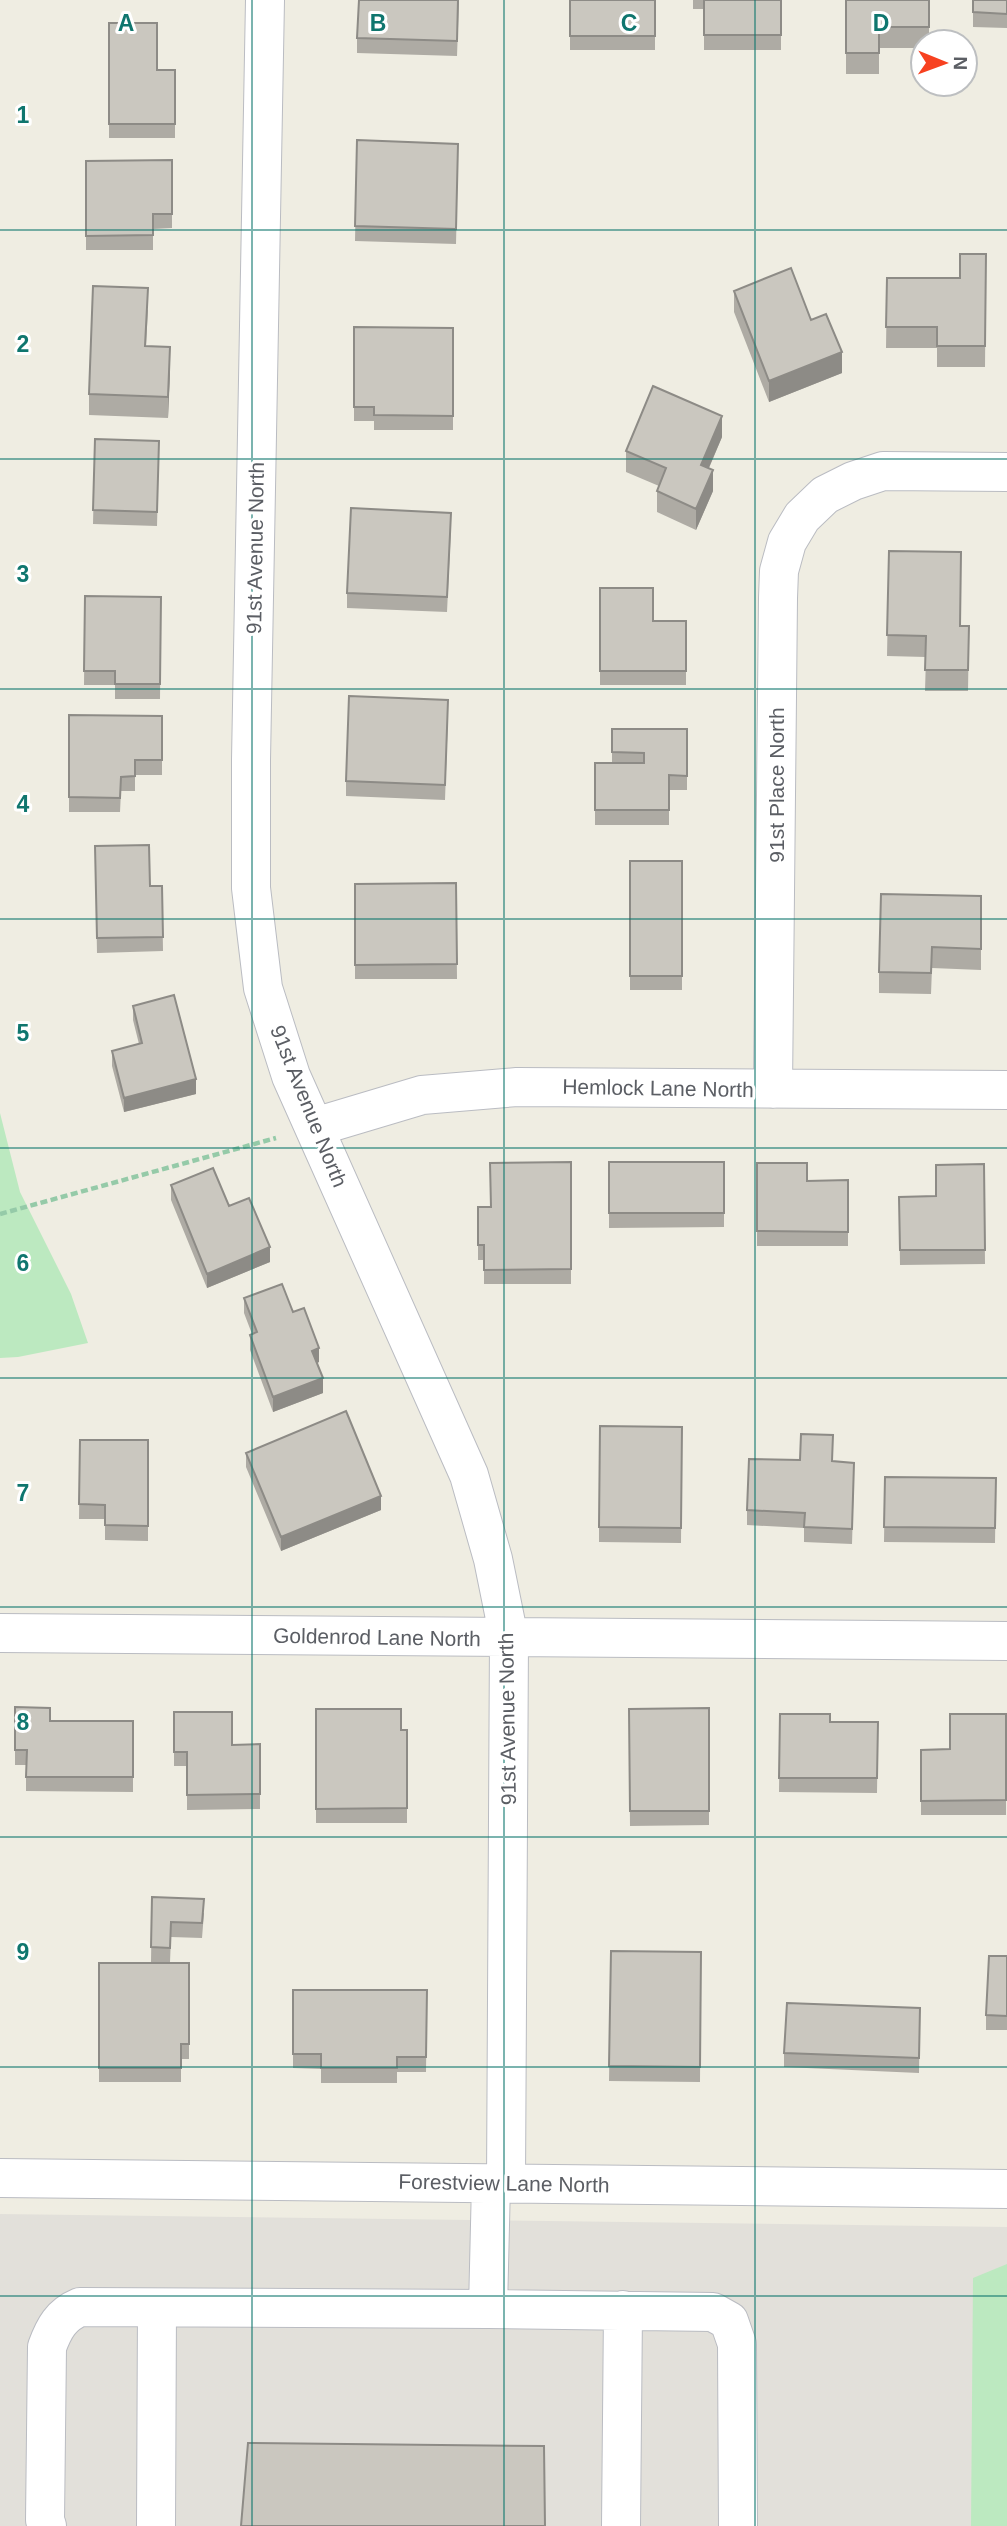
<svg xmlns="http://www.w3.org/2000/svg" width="1007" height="2526" viewBox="0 0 1007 2526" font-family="Arial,sans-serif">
  <rect width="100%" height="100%" fill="#efede2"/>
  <!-- industrial -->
  <path fill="#e2e0da" d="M 0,2214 L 1007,2227 L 1007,2526 L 0,2526 Z"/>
  <!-- green -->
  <path fill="#bce9c0" d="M 0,1113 L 20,1192 L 71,1294 L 88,1343 L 18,1357 L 0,1358 Z
    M 1007,2264 L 1007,2526 L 971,2526 L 973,2278 Z"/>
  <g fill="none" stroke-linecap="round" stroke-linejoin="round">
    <!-- minor casing -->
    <g stroke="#babcc2" stroke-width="40">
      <path id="minor" d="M 265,0 L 251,760 L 251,888 L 263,988 L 291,1076 L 469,1475 L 493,1559 L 509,1638 L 506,2183
        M 773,1089 L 778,598 L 779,571 L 787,542 L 802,517 L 825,495 L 853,481 L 883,471 L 1007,472
        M 315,1127 L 422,1095 L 517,1087 L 1007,1090
        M 0,1633 L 1007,1641
        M 0,2178 L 1007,2189
        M 488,2309 L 713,2312 L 729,2321 L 737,2344 L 738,2526
        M 47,2526 L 45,2520 L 47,2347 C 54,2328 61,2315 80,2307 L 488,2309 L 491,2183
        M 156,2526 L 157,2308
        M 621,2526 L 623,2310"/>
    </g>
    <!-- path -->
    <path stroke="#95caa8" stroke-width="4.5" stroke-dasharray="7 3.5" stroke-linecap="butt" d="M 0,1214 L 276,1138"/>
    <!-- minor -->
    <use href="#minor" stroke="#fff" stroke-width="38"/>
  </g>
  <!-- wall -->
  <path fill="#aeaba4" d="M 459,0 L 457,56 L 357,53 L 357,38 Z
    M 570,0 L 655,0 L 655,50 L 570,50 Z
    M 693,0 L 781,0 L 781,50 L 704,50 L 704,9 L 693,9 Z
    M 846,0 L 929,0 L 929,42 L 923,42 L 923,48 L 879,48 L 879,74 L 846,74 Z
    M 973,0 L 1007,0 L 1007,28 L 973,27 Z
    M 109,23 L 157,70 L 175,70 L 175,138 L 109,138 Z
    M 357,140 L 458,158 L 456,244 L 355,241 Z
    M 172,160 L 172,228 L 153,229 L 153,250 L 86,250 L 86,161 Z
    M 986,254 L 985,367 L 937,367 L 937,348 L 886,348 L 887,278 L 960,278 Z
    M 734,291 L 811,320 L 842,373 L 769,402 L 734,312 Z
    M 148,309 L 146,346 L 170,368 L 168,418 L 89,415 L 89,394 Z
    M 354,327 L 453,328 L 453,430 L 374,430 L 374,421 L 354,421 Z
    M 722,437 L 709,468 L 713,491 L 696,530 L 657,512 L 657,491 L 659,486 L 626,472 L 626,451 Z
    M 95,439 L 159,441 L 157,526 L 93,524 Z
    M 451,528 L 447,612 L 347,608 L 347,593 Z
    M 889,551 L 960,626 L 969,626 L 968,691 L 925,691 L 926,657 L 887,656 Z
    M 600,588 L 653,621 L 686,621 L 686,685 L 600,685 Z
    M 85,596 L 161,597 L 160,699 L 115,699 L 115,685 L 84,685 Z
    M 69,715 L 162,716 L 162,775 L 135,775 L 135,791 L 121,791 L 120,812 L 69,812 Z
    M 448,715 L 445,800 L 346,796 L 346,781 Z
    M 612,729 L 687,729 L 687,790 L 669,790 L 669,825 L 595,825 L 595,763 L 612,763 Z
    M 95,846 L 150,886 L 162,886 L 163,951 L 97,953 Z
    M 630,861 L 682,861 L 682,990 L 630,990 Z
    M 456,883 L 457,979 L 355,979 L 355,884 Z
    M 981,896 L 981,970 L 932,968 L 931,994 L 879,993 L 879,972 Z
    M 133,1006 L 196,1094 L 124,1112 L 112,1066 L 112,1051 L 139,1044 L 133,1020 Z
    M 571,1162 L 571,1284 L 484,1284 L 484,1260 L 478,1260 L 478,1207 L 490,1207 Z
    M 609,1162 L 724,1162 L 724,1227 L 609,1228 Z
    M 757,1163 L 807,1181 L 848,1180 L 848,1246 L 757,1246 Z
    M 984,1164 L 985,1264 L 900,1265 L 899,1197 L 936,1196 Z
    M 171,1185 L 229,1206 L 270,1262 L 207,1288 L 171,1200 Z
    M 244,1298 L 293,1312 L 319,1362 L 317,1363 L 323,1393 L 273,1412 L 250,1350 L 250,1335 L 252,1334 L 244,1313 Z
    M 682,1427 L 681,1543 L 599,1542 L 599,1527 Z
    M 80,1440 L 148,1440 L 148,1541 L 105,1540 L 105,1519 L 79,1519 Z
    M 246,1453 L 381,1510 L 281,1551 L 246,1467 Z
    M 832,1462 L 854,1477 L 852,1544 L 804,1542 L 804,1528 L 747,1525 L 747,1510 Z
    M 885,1477 L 996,1478 L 995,1543 L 884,1542 Z
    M 709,1708 L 709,1825 L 630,1826 L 629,1709 Z
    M 316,1709 L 401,1730 L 407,1730 L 407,1823 L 316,1823 Z
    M 174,1712 L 232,1745 L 260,1744 L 260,1809 L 187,1810 L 187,1766 L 174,1766 Z
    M 780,1714 L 830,1722 L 878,1722 L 877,1793 L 779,1792 Z
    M 1006,1714 L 1006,1815 L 921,1815 L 921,1750 L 950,1749 Z
    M 50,1721 L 133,1721 L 133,1792 L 26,1791 L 26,1765 L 15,1765 L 15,1750 Z
    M 152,1897 L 204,1913 L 202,1938 L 171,1937 L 170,1962 L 151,1962 Z
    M 611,1951 L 701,1952 L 700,2082 L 609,2081 Z
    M 1007,1956 L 1007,2030 L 986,2030 L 986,2015 Z
    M 99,1963 L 189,1963 L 189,2059 L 181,2059 L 181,2082 L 99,2082 Z
    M 293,1990 L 427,1990 L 426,2072 L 397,2072 L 397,2083 L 321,2083 L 321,2069 L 293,2068 Z
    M 920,2008 L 919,2073 L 784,2067 L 784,2053 Z"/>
  <!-- shaded-wall -->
  <path fill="#8d8b86" d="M 170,347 L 170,368 L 168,418 L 168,397 Z
    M 842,352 L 842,373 L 769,402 L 769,381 Z
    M 722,416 L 722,437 L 701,486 L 701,465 Z
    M 713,470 L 713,491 L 696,530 L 696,509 Z
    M 196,1079 L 196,1094 L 124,1112 L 124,1098 Z
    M 270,1247 L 270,1262 L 207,1288 L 207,1274 Z
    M 319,1348 L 319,1362 L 312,1365 L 312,1351 Z
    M 323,1378 L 323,1393 L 273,1412 L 273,1397 Z
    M 381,1496 L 381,1510 L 281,1551 L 281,1537 Z"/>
  <!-- building -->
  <path fill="#cac7bf" stroke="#8d8b86" stroke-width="2" d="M 359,0 L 458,0 L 457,41 L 357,38 Z
    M 570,0 L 655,0 L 655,36 L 570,36 Z
    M 704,0 L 781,0 L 781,35 L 704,35 Z
    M 846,0 L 929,0 L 929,27 L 879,27 L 879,53 L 846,53 Z
    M 973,0 L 1007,0 L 1007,14 L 973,12 Z
    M 109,23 L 157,23 L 157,70 L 175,70 L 175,124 L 109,124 Z
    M 357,140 L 458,144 L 456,229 L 355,226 Z
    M 172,160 L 172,214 L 153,214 L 153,235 L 86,236 L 86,161 Z
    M 960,254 L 986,254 L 985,346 L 937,346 L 937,327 L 886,327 L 887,278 L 960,278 Z
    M 791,268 L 811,320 L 826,314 L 842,352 L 769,381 L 734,291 Z
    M 93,286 L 148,288 L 145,346 L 170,347 L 168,397 L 89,394 Z
    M 354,327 L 453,328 L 453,416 L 374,415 L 374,407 L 354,407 Z
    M 653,386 L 722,416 L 701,465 L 713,470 L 696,509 L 657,491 L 666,468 L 626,451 Z
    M 95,439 L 159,441 L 157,512 L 93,510 Z
    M 351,508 L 451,513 L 447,597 L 347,593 Z
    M 889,551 L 961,552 L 960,626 L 969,626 L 968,670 L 925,670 L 926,636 L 887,635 Z
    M 600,588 L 653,588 L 653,621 L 686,621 L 686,671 L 600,671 Z
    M 85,596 L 161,597 L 160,684 L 115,684 L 115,671 L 84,671 Z
    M 349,696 L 448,700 L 445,785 L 346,781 Z
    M 69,715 L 162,716 L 162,760 L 135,760 L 135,776 L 121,777 L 120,798 L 69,797 Z
    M 612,729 L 687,729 L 687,776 L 669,775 L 669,810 L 595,810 L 595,763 L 644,763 L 644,753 L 612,752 Z
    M 149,845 L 150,886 L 162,886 L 163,937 L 97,938 L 95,846 Z
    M 630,861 L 682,861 L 682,976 L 630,976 Z
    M 456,883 L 457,964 L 355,965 L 355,884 Z
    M 881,894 L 981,896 L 981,949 L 932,947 L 931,973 L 879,972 Z
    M 174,995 L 196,1079 L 124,1098 L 112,1051 L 142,1043 L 133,1006 Z
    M 571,1162 L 571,1269 L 484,1270 L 484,1245 L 478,1245 L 478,1207 L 491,1207 L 490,1163 Z
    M 609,1162 L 724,1162 L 724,1213 L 609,1213 Z
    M 757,1163 L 807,1163 L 807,1181 L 848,1180 L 848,1232 L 757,1231 Z
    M 984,1164 L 985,1250 L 900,1250 L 899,1197 L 936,1196 L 936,1165 Z
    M 213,1168 L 229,1206 L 249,1198 L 270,1247 L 207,1274 L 171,1185 Z
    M 282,1284 L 293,1312 L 304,1308 L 319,1348 L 312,1351 L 323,1378 L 273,1397 L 250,1335 L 257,1332 L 244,1298 Z
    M 346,1411 L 381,1496 L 281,1537 L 246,1453 Z
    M 600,1426 L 682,1427 L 681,1528 L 599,1527 Z
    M 801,1434 L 833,1435 L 832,1461 L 854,1463 L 852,1529 L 804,1527 L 805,1513 L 747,1510 L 749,1459 L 800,1460 Z
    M 80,1440 L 148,1440 L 148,1526 L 105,1525 L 105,1505 L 79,1504 Z
    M 885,1477 L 996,1478 L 995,1528 L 884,1527 Z
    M 15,1707 L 50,1708 L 50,1721 L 133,1721 L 133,1777 L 26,1777 L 27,1750 L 15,1750 Z
    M 709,1708 L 709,1811 L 630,1811 L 629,1709 Z
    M 316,1709 L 401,1709 L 401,1730 L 407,1730 L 407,1808 L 316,1809 Z
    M 174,1712 L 232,1712 L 232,1745 L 260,1744 L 260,1794 L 187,1795 L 187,1752 L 174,1752 Z
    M 780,1714 L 830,1714 L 830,1722 L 878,1722 L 877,1778 L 779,1778 Z
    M 950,1714 L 1006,1714 L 1006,1800 L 921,1801 L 921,1750 L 950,1749 Z
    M 152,1897 L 204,1899 L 202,1923 L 171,1922 L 170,1948 L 151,1947 Z
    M 611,1951 L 701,1952 L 700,2067 L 609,2066 Z
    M 989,1956 L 1007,1956 L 1007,2016 L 986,2015 Z
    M 99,1963 L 189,1963 L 189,2044 L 181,2044 L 181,2068 L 99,2068 Z
    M 293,1990 L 427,1990 L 426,2057 L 397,2057 L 397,2068 L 321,2068 L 321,2054 L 293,2054 Z
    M 787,2003 L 920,2008 L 919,2058 L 784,2053 Z
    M 248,2443 L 544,2446 L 545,2526 L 241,2526 Z"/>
  <!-- grid -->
  <path fill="none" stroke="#0f766e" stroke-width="2" stroke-opacity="0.55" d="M 252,0 L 252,2526M 504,0 L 504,2526M 755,0 L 755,2526M 0,230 L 1007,230M 0,459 L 1007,459M 0,689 L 1007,689M 0,919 L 1007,919M 0,1148 L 1007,1148M 0,1378 L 1007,1378M 0,1607 L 1007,1607M 0,1837 L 1007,1837M 0,2067 L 1007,2067M 0,2296 L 1007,2296"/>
  <g text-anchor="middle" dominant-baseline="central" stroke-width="6" stroke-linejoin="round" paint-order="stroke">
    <!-- street labels -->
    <g font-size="21" fill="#5b5e64" stroke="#fff">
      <text transform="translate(255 548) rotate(-89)">91st Avenue North</text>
      <text transform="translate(776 785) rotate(-90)">91st Place North</text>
      <text transform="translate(658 1088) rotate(1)">Hemlock Lane North</text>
      <text transform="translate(309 1106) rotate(68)">91st Avenue North</text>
      <text transform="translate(377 1637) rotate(1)">Goldenrod Lane North</text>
      <text transform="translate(507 1719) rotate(-91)">91st Avenue North</text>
      <text transform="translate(504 2183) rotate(1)">Forestview Lane North</text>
    </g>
  </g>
  <g font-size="23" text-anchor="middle" font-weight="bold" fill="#0f766e" stroke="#fff" stroke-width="6" stroke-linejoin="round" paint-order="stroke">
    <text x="126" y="31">A</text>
    <text x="378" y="31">B</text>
    <text x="629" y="31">C</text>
    <text x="881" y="31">D</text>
    <text x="23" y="123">1</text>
    <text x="23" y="352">2</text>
    <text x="23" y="582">3</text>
    <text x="23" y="812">4</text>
    <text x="23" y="1041">5</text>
    <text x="23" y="1271">6</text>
    <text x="23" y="1501">7</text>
    <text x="23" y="1730">8</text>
    <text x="23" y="1960">9</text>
  </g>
  <!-- north arrow -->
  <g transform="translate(944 63) rotate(91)"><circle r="33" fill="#ffffff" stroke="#bdbfc1" stroke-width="2"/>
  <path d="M0-5L12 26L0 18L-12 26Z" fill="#f74120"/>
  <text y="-10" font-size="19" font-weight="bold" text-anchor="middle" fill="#5b5e64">N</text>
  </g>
</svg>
